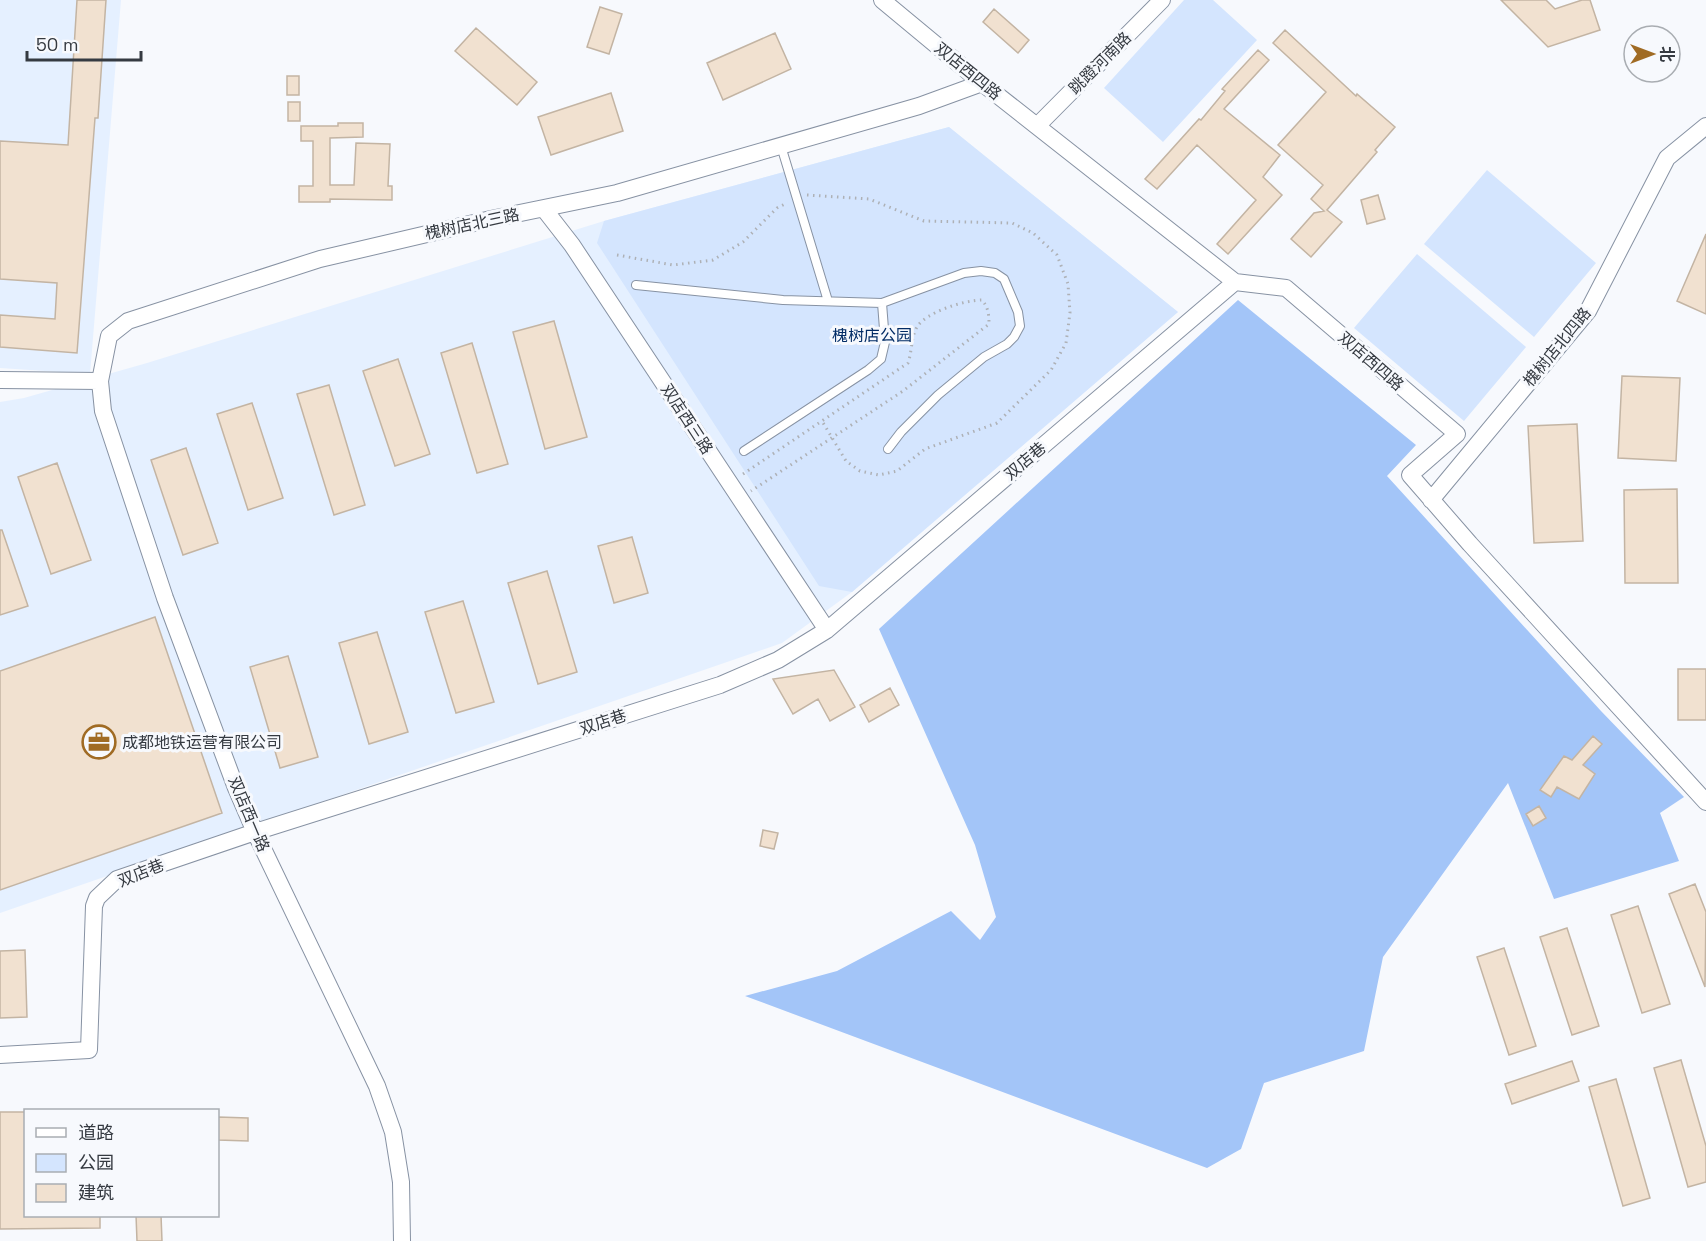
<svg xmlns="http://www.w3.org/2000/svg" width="1706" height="1241" viewBox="0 0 1706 1241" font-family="'Space Grotesk','Noto Sans SC',sans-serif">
  <rect width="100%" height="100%" fill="#f7f9fd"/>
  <!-- built -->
  <path fill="#e5f0ff" d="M 0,0 L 121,0 L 90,374 L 0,368 Z
    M 949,127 L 1178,312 L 852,592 L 782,643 L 0,913 L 0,402 L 24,398 L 147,363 L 604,221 Z"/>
  <!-- green -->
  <path fill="#d4e5fe" d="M 1184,0 L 1213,0 L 1257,40 L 1163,142 L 1104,88 Z
    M 949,127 L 1178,312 L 852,592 L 819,586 L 597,243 L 604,221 Z
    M 1487,170 L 1596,263 L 1534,337 L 1424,244 Z
    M 1417,254 L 1526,347 L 1464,421 L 1354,328 Z"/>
  <!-- forest -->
  <path fill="#a3c5f8" d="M 1238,300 L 1416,445 L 1387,476 L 1601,711 L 1684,797 L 1660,813 L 1679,861 L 1554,899 L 1508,783 L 1383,957 L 1364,1051 L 1264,1083 L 1241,1149 L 1207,1168 L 745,996 L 837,971 L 951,911 L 980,940 L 996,917 L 975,845 L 879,629 Z"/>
  <!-- building -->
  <path fill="#f1e1d0" stroke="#c3b4a3" stroke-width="1.5" d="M 77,0 L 106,0 L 98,118 L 95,118 L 77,353 L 0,347 L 0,315 L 55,319 L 57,283 L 0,279 L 0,141 L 68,145 Z
    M 1501,0 L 1546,0 L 1555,9 L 1582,0 L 1590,0 L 1600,30 L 1548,47 Z
    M 600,7 L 622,14 L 609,54 L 587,47 Z
    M 994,9 L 1029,40 L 1018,53 L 983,22 Z
    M 476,28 L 537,82 L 517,105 L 455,51 Z
    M 1285,30 L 1356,96 L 1357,94 L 1395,127 L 1375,150 L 1377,152 L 1327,210 L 1342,222 L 1311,257 L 1291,239 L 1314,213 L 1324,211 L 1311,199 L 1323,185 L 1278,145 L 1326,92 L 1273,43 Z
    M 775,33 L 791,69 L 723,100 L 707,63 Z
    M 1258,50 L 1269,60 L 1224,109 L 1280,155 L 1263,177 L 1282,195 L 1228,254 L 1217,244 L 1256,200 L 1197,145 L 1157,189 L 1145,179 L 1199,119 L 1201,120 L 1225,91 L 1222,89 Z
    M 287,76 L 299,76 L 299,95 L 287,95 Z
    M 611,93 L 623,131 L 551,155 L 538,117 Z
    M 288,102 L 300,102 L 300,121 L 288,121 Z
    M 338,123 L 363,123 L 363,137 L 330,138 L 330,185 L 354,185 L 356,143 L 390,144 L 388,186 L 392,186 L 392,200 L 330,199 L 330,202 L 299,202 L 299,186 L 313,186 L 313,141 L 301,141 L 301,126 L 338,126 Z
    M 1378,195 L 1385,219 L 1367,224 L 1361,200 Z
    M 1706,234 L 1706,314 L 1677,301 Z
    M 554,321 L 587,437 L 545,449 L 513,332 Z
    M 472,343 L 508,464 L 477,473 L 441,353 Z
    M 398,359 L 430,454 L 395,466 L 363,371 Z
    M 1622,376 L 1680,378 L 1676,461 L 1618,458 Z
    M 329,385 L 365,505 L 334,515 L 297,394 Z
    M 252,403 L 283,498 L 248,510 L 217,414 Z
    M 1577,424 L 1583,541 L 1534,543 L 1528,426 Z
    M 186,448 L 218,543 L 183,555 L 151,460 Z
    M 57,463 L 91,560 L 51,574 L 18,477 Z
    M 1677,489 L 1678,583 L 1625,583 L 1624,490 Z
    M 0,530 L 2,530 L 28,606 L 0,615 Z
    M 632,537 L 648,593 L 614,603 L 598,546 Z
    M 547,571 L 577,672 L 538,684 L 508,583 Z
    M 463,601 L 494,702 L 456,713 L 425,612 Z
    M 155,617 L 222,813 L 0,890 L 0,671 Z
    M 377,632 L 408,732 L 369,744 L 339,643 Z
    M 288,656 L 318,757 L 280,768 L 250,667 Z
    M 1678,669 L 1706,669 L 1706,720 L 1678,720 Z
    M 834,670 L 855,707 L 830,721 L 818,699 L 793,714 L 773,679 Z
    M 890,688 L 899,705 L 869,722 L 860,705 Z
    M 1593,736 L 1602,744 L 1583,765 L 1595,774 L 1579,799 L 1557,787 L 1551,797 L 1540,790 L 1564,756 L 1572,760 Z
    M 1539,806 L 1546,818 L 1533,826 L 1526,814 Z
    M 763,830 L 778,833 L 774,849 L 760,846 Z
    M 1695,884 L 1706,912 L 1705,987 L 1669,894 Z
    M 1638,906 L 1670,1004 L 1642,1013 L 1611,915 Z
    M 1567,928 L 1599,1026 L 1572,1035 L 1540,937 Z
    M 1504,948 L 1536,1046 L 1509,1055 L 1477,957 Z
    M 25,950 L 27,1017 L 0,1018 L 0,951 Z
    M 1681,1060 L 1706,1146 L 1706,1182 L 1688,1187 L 1654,1068 Z
    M 1572,1061 L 1579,1081 L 1512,1104 L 1505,1084 Z
    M 1616,1079 L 1650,1198 L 1623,1206 L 1589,1087 Z
    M 0,1112 L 26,1112 L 26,1215 L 100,1215 L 100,1228 L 0,1229 Z
    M 218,1117 L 248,1118 L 248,1141 L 218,1140 Z
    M 136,1215 L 161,1215 L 162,1241 L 137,1241 Z"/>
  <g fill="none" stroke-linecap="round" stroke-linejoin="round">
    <!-- lane casing -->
    <g stroke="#8792a3" stroke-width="10">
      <path id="lane" d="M 781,146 L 828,301
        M 636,285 L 783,300 L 882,303 L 964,273 L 981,271 L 995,273 L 1004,279 L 1018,312 L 1020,326 L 1014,337 L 1007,344 L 984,357 L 938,395 L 901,432 L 888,449
        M 744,451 L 868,370 L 881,359 L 885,342 L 882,303"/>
    </g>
    <!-- street casing -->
    <g stroke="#8792a3" stroke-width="18">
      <path id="street" d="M 882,0 L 982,83 L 1235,282 L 1286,288 L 1457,434 L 1410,475 L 1470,544 L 1706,802
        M 1037,126 L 1162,0
        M 544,209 L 572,245 L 827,630
        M 0,380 L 100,381 L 109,336 L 128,321 L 320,259 L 491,219 L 617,193 L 919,106 L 982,83
        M 100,381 L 103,411 L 165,598 L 236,788 L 255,832 L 377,1086 L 393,1132 L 401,1182 L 402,1241
        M 1431,500 L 1588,311 L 1667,158 L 1706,126
        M 0,1055 L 89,1050 L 94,906 L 97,898 L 117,879 L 255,832 L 720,685 L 778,660 L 827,630 L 1235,282"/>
    </g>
    <!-- path -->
    <path stroke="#aeb1b6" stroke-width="3" stroke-dasharray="1.5 4.5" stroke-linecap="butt" d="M 807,195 L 869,199 L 924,221 L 1012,223 L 1033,233 L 1057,255 L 1068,284 L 1070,313 L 1066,343 L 1051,370 L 997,423 L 925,449 L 897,471 L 879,475 L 860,471 L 846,461 L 822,421
      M 617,255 L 673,265 L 713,260 L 743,242 L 777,208 L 787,203
      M 743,474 L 908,363 C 912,352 911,337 917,327 C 926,312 965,300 982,300 C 988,307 989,314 989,324 L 903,391 L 751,491"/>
    <!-- lane -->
    <use href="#lane" stroke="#fff" stroke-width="8"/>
    <!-- street -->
    <use href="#street" stroke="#fff" stroke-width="16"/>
  </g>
  <!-- icons -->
  <defs>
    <g id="office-ring" transform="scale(1.725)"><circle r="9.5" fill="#f7f9fd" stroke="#a06b24" stroke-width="1.5"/><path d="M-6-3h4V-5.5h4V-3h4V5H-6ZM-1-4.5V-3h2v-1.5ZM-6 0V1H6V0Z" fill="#a06b24"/></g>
  </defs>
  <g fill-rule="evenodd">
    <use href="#office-ring" x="99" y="742"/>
  </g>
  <g text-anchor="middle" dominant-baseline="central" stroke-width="6" stroke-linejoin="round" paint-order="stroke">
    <!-- street labels -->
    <g font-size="16" fill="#353a41" stroke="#f7f9fd">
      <text transform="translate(1100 63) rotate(-45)">跳蹬河南路</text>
      <text transform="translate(968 71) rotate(39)">双店西四路</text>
      <text transform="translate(472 224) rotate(-12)">槐树店北三路</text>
      <text transform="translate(1557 347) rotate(-51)">槐树店北四路</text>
      <text transform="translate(1371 361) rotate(41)">双店西四路</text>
      <text transform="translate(687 419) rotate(57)">双店西三路</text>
      <text transform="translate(1025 461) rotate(-40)">双店巷</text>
      <text transform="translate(603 722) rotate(-18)">双店巷</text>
      <text transform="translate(249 814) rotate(67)">双店西一路</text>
      <text transform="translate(141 873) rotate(-22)">双店巷</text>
    </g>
    <!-- park labels -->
    <g font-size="16" fill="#022c65" stroke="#f7f9fd">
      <text x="872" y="335">槐树店公园</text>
    </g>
    <!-- poi labels -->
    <g font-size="16" fill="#353a41" stroke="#f7f9fd" text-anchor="start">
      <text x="122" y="742">成都地铁运营有限公司</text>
    </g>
  </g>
  <!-- legend -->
  <rect x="24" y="1109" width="195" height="108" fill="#f7f9fd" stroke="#a9adb2" stroke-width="1.5"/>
  <rect x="36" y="1128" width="30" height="9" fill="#ffffff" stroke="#a9adb2" stroke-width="1.5"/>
  <text x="78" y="1139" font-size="18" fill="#353a41">道路</text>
  <rect x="36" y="1154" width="30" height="18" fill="#d4e5fe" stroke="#a9adb2" stroke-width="1.5"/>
  <text x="78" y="1169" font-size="18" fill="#353a41">公园</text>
  <rect x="36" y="1184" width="30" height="18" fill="#f1e1d0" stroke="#a9adb2" stroke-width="1.5"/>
  <text x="78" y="1199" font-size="18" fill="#353a41">建筑</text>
  <!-- north arrow -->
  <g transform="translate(1652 54) rotate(90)"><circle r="28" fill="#f7f9fd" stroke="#a9adb2" stroke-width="1.5"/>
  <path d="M0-4.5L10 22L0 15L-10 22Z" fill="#a06b24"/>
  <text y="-9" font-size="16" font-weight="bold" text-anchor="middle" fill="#353a41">北</text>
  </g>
  <!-- scale -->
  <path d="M27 51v9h114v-9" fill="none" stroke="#353a41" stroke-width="3"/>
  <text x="36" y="51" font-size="18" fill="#353a41" stroke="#f7f9fd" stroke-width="4.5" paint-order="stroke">50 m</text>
</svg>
